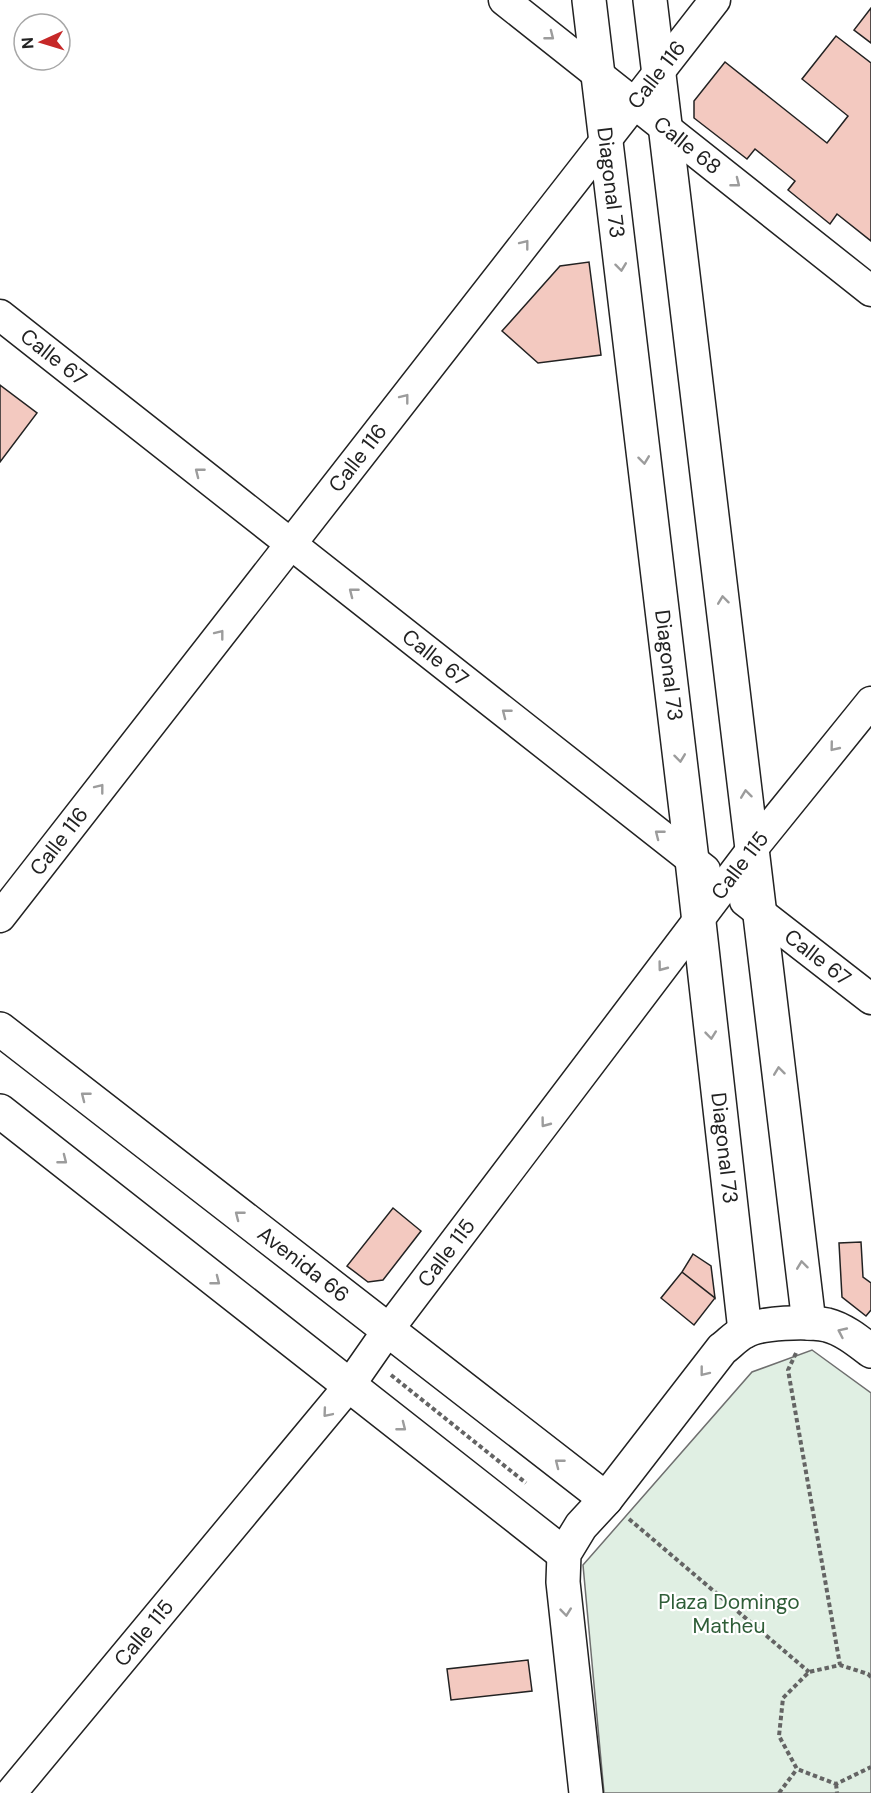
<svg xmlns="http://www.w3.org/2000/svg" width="871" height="1793" viewBox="0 0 871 1793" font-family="'DM Sans',sans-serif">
  <rect width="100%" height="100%" fill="#fff"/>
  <!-- green -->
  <path fill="#e0efe3" stroke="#6f6f6f" stroke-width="1.5" d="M 812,1350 L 871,1393 L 871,1793 L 604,1793 L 583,1565 L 752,1372 Z"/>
  <!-- building -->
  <path fill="#f3c9c0" stroke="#222" stroke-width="1.5" d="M 871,8 L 871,43 L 854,30 Z
    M 836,36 L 871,63 L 871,241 L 837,214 L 830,224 L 788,190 L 795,181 L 755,149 L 747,159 L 694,118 L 694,101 L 725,62 L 827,143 L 848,116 L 802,79 Z
    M 589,262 L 601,355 L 538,363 L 502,331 L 560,266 Z
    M 0,385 L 37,413 L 0,462 Z
    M 393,1208 L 421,1231 L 383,1280 L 368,1282 L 347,1266 Z
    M 861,1242 L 863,1277 L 871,1283 L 871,1310 L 866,1316 L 842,1297 L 839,1243 Z
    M 693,1254 L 711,1266 L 715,1298 L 682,1272 Z
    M 682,1272 L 715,1298 L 694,1325 L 661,1298 Z
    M 528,1660 L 532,1691 L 451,1700 L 447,1669 Z"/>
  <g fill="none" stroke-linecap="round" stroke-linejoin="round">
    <!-- minor casing -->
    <g stroke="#222" stroke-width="33">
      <g id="minor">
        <path id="s1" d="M 504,0 L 871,291"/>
        <path id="s2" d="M 0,315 L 705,870"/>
        <path id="s3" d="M 745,901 L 871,999"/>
        <path id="s4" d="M 0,917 L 715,0"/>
        <path id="s5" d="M 11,1793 L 349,1386 L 388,1330 L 753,848 L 871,702"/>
      </g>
    </g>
    <!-- major casing -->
    <g stroke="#222" stroke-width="36">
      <g id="major">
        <path id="s6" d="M 589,0 L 692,860 L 745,1331"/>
        <path d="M 650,0 L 809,1323"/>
        <path id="s7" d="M 0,1029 L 606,1499"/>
        <path d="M 0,1111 L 564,1554"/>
        <path d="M 586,1793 L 563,1582 L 564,1554 L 581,1526 L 606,1499 L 722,1349 C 729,1344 736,1336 744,1332 C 760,1322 808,1321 827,1325 C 843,1329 858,1341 871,1351"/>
      </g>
    </g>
    <!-- path -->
    <path stroke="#646464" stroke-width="4" stroke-dasharray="4.5 3" stroke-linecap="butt" d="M 796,1353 L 788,1370 L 840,1665
      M 391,1375 L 526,1483
      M 629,1519 L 809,1672
      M 871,1677 L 868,1674 L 840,1665 L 809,1672 L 783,1698 L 779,1736 L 797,1769 L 836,1784 L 871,1767
      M 836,1784 L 837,1793
      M 779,1793 L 797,1769"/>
    <!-- minor -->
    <use href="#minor" stroke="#fff" stroke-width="30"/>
    <!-- major -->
    <use href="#major" stroke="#fff" stroke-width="33"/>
  </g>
  <!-- one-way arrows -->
  <defs><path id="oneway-chevron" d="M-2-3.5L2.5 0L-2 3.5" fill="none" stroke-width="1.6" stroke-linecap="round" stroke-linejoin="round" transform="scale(1.5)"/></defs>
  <g stroke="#9c9c9c">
    <use href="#oneway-chevron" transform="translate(550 36) rotate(38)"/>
    <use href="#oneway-chevron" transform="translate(736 183) rotate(38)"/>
    <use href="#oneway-chevron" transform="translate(525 244) rotate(-52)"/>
    <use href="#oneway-chevron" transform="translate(621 267) rotate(83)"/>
    <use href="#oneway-chevron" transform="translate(405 398) rotate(-52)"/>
    <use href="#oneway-chevron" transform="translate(644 460) rotate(83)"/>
    <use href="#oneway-chevron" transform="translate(199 472) rotate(-142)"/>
    <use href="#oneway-chevron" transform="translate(353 592) rotate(-142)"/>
    <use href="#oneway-chevron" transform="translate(723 600) rotate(-97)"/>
    <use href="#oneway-chevron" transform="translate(220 634) rotate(-52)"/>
    <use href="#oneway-chevron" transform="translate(506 713) rotate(-142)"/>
    <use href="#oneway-chevron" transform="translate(834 747) rotate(129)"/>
    <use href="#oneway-chevron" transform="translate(680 758) rotate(83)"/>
    <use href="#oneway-chevron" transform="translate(100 788) rotate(-52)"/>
    <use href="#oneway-chevron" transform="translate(746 794) rotate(-97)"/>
    <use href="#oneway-chevron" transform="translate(659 834) rotate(-142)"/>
    <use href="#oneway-chevron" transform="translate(662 967) rotate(127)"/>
    <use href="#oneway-chevron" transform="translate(711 1035) rotate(84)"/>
    <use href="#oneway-chevron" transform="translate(779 1071) rotate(-97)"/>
    <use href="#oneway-chevron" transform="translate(85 1096) rotate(-142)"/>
    <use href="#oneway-chevron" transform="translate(545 1123) rotate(127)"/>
    <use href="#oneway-chevron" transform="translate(63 1160) rotate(38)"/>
    <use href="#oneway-chevron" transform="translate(239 1215) rotate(-142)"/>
    <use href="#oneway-chevron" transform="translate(802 1265) rotate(-97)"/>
    <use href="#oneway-chevron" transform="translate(216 1281) rotate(38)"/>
    <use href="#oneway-chevron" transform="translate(842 1332) rotate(-155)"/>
    <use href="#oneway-chevron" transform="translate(704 1372) rotate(128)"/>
    <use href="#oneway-chevron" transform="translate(327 1413) rotate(130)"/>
    <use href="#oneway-chevron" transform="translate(402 1427) rotate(38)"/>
    <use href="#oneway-chevron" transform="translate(559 1463) rotate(-142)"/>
    <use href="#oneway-chevron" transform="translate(566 1612) rotate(84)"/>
  </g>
  <g text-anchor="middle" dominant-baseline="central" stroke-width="4.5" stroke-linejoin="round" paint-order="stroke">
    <!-- street labels -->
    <g font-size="21" fill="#222" stroke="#fff">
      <text stroke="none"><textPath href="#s4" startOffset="1068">Calle 116</textPath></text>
      <text stroke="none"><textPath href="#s1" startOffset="234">Calle 68</textPath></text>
      <text stroke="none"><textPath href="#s6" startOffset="184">Diagonal 73</textPath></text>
      <text stroke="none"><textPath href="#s2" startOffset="68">Calle 67</textPath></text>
      <text stroke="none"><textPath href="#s4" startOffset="582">Calle 116</textPath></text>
      <text stroke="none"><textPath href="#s2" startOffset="554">Calle 67</textPath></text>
      <text stroke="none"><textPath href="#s6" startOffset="670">Diagonal 73</textPath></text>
      <text stroke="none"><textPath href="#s4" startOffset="96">Calle 116</textPath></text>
      <text stroke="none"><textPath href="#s5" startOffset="1180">Calle 115</textPath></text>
      <text stroke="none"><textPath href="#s3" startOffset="92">Calle 67</textPath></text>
      <text stroke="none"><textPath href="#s6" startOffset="1156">Diagonal 73</textPath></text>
      <text stroke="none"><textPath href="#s5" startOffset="694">Calle 115</textPath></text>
      <text stroke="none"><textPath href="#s7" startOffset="384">Avenida 66</textPath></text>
      <text stroke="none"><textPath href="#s5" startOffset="208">Calle 115</textPath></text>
    </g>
    <!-- park labels -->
    <g font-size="21" fill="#2f5e38" stroke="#fff">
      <text x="729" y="1602">Plaza Domingo<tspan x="729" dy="24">Matheu</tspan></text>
    </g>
  </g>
  <!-- north arrow -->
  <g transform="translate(42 42) rotate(266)"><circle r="28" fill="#ffffff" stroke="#a7a7a7" stroke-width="1.5"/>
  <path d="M0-4.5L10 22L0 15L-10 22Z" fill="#c62828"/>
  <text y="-9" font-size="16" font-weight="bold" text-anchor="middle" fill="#222222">N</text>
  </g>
</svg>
